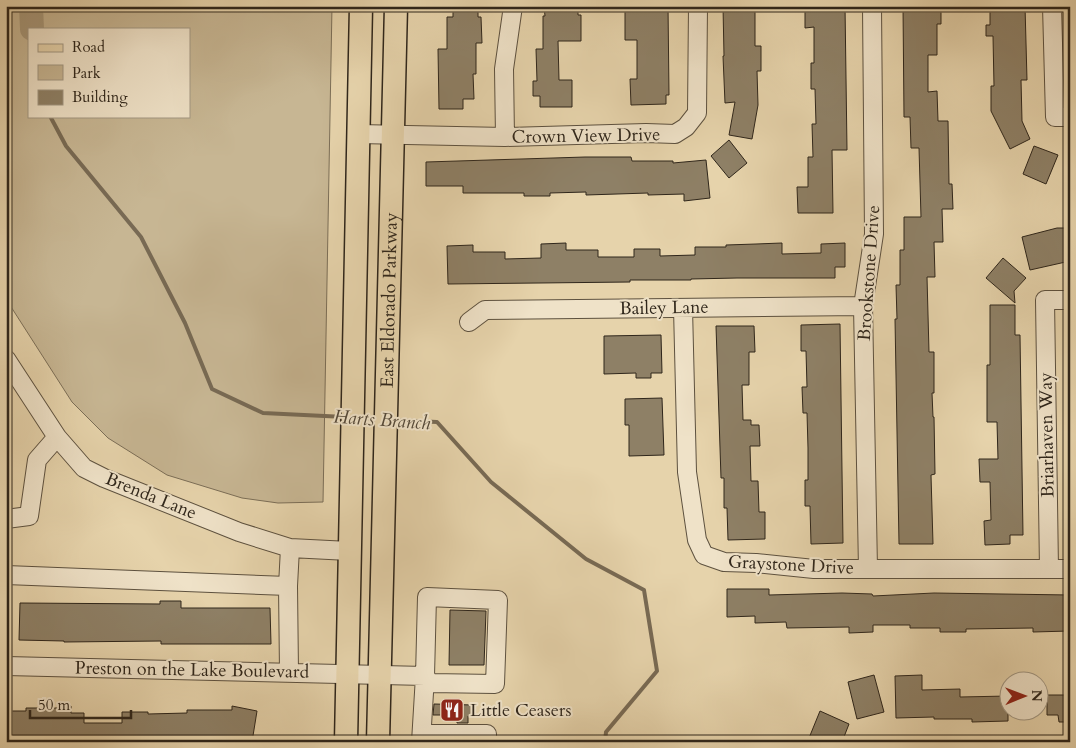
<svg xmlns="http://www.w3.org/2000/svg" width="1076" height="748" viewBox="0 0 1076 748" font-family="Cardo,serif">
  <rect width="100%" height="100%" fill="#e6d3ab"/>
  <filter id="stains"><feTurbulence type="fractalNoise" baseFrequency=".004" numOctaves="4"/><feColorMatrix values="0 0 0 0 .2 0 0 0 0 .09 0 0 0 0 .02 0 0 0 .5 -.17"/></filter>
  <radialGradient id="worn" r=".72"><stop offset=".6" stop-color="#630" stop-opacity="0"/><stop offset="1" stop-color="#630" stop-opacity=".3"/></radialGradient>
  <!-- green -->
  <path fill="#c7b693" stroke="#7b6e57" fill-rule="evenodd" d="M 6,6 L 332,6 L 323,502 L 278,503 L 242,498 L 167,475 L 108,438 L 72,402 L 6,299 ZM 29,29 L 189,29 L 189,116 L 29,116 Z"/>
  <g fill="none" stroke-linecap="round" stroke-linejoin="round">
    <!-- stream -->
    <path stroke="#786a54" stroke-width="4" d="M 50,116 L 66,146 L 141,237 L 185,323 L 212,389 L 263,413 L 345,417
      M 360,418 L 378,419
      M 392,420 L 437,422 L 491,482 L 586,559 L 644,590 L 657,671 L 606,732 L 605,742"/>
    <!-- river -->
    <path stroke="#a8987a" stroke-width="24" d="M 31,6 L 32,29"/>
  </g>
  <!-- building -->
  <path fill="#8e8066" stroke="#2f261b" d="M 453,6 L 478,6 L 478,17 L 481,17 L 482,43 L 476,43 L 476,74 L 473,74 L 474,99 L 463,99 L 463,109 L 439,109 L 438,49 L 447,49 L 447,17 L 453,17 Z
    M 544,6 L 578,6 L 578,15 L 581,15 L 581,41 L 558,41 L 559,80 L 572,80 L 572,107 L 540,107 L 540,96 L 533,96 L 533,81 L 537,81 L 536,49 L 543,49 L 543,16 L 545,16 Z
    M 625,6 L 668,6 L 669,95 L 666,95 L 666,104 L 631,105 L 630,79 L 637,79 L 637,40 L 625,40 Z
    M 723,6 L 755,6 L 755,46 L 761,46 L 761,71 L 757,71 L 758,105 L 752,139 L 729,135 L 735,102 L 725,103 L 723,56 L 724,56 Z
    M 805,6 L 845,6 L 847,150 L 832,150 L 833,213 L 798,213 L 797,187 L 808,187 L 808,157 L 813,157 L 812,124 L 816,124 L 815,89 L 811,89 L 811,63 L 814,63 L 814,27 L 805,28 Z
    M 903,6 L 941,6 L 941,24 L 937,24 L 937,55 L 928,55 L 928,92 L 937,91 L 938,121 L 948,121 L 949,184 L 952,184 L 953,209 L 942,209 L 943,242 L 934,242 L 935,277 L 927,277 L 929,352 L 934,352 L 934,393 L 932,393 L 933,417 L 934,417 L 935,474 L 931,475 L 933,544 L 899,544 L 895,319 L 897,319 L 896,285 L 900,285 L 900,250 L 904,250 L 904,217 L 921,217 L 919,148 L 911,148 L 910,117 L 904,117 Z
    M 990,6 L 1025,6 L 1027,80 L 1021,80 L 1022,121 L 1030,139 L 1010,149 L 991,111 L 991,86 L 994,86 L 993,36 L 986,36 L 986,25 L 990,25 Z
    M 729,140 L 747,163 L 729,178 L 711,156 Z
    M 1034,146 L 1058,155 L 1046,184 L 1023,174 Z
    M 585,157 L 631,157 L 632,161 L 673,161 L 673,163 L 706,160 L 710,198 L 684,201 L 684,194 L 648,195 L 648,193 L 586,195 L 586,192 L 550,193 L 550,196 L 524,196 L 524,193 L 463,193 L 463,186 L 426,186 L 426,162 Z
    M 1057,228 L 1070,228 L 1070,261 L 1030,270 L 1022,237 Z
    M 566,243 L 566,250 L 598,250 L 598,257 L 634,257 L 634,249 L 660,249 L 660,256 L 695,255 L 695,247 L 726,247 L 726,245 L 756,244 L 782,243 L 782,254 L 821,253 L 821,244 L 845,243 L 845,267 L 835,267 L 835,278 L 737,278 L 691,279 L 691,280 L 630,280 L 630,282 L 448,284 L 447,246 L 473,245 L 473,252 L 505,252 L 505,259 L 541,258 L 541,244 Z
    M 1003,258 L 1026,278 L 1014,291 L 1015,303 L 986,278 Z
    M 990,305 L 1015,305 L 1015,335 L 1020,335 L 1023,535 L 1010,535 L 1010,544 L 985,545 L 984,521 L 991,520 L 990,482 L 980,482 L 979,459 L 998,459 L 997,422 L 987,422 L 987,365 L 990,365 Z
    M 840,324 L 843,543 L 811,544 L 810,506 L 805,506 L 805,480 L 808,480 L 808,448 L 807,413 L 803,413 L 802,387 L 807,387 L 806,351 L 801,351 L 801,325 Z
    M 716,326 L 754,326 L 755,352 L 749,352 L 749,385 L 742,385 L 743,420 L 751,420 L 751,425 L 759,425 L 760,446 L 750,446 L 751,481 L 758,481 L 759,512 L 765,512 L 765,539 L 728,540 L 727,508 L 724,508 L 724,478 L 721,478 Z
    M 661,335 L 662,373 L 651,373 L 651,378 L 636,378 L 636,373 L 604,374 L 604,336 Z
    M 662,398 L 664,455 L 629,456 L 629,425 L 625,425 L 625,399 Z
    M 727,589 L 769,589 L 769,595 L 842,593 L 872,594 L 873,596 L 934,593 L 1070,595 L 1070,631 L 1033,632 L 1033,628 L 966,629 L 966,632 L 940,632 L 940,628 L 910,628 L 910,625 L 873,625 L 873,632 L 849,633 L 849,627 L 787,628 L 786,622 L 755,623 L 755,616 L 727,617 Z
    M 160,601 L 181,601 L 181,608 L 270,608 L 271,644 L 161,644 L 161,641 L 64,642 L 64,641 L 19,640 L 20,603 L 160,604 Z
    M 450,610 L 486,611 L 484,665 L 449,665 Z
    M 874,675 L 884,712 L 857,719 L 848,682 Z
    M 922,675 L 922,690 L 960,689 L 960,697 L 1008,696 L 1008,721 L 972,722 L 972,719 L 934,719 L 934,717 L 896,718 L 895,676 Z
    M 1047,695 L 1070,695 L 1070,722 L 1059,722 L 1058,715 L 1047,715 Z
    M 434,704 L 473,705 L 473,716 L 468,716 L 468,723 L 457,723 L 457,715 L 433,715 Z
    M 58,706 L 71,706 L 71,713 L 84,713 L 84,723 L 122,723 L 122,712 L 148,712 L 148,714 L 187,713 L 187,710 L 232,710 L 232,706 L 257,711 L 252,742 L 6,742 L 6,711 L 26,711 L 26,708 L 58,708 Z
    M 820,711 L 849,724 L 842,742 L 819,742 L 809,738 Z"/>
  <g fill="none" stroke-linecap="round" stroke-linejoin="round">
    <!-- minor casing -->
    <g stroke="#5d513f" stroke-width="20">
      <path id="minor" d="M 1052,6 L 1055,117 L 1070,117
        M 358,134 L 505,137 L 646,133 L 675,134 L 686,127 L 697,113 L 698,6
        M 505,137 L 504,69 L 513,6
        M 683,308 L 687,472 L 697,540 L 704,555 L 724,562 L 756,563 L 814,569 L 1070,569
        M 469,322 L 485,310 L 863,306
        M 6,359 L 57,437 L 84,468 L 104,478 L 239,532 L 290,548 L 349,551
        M 6,519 L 29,516 L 37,460 L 57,437
        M 868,569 L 863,306 L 874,234 L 872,6
        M 1049,569 L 1045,300 L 1070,300
        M 6,575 L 288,586
        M 6,666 L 425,676 L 427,597 L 498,600 L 495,684 L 430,683 L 425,676
        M 289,672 L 288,586 L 290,548
        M 422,734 L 487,734 L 487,742
        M 421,742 L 425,676"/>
    </g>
    <!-- major casing -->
    <g stroke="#2f261b" stroke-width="25">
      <g id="major">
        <path d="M 346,742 L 361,6"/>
        <path id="s1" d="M 378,742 L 396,6"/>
      </g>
    </g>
    <!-- minor -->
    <use href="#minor" stroke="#efe2c8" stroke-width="18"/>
    <!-- major -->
    <use href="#major" stroke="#e6d3ab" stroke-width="22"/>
  </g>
  <!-- icons -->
  <defs>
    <g id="restaurant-square" transform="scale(1.25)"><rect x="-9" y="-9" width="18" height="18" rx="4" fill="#8f2418" stroke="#efe2c8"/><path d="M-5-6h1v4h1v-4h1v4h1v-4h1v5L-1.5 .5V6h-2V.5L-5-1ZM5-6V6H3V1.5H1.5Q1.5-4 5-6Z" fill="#fff"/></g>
  </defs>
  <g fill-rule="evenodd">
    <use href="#restaurant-square" x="452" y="710"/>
  </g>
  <g text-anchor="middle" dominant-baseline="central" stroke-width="4" stroke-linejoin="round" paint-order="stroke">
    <!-- street labels -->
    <g font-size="18" fill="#2f261b" stroke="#efe2c8">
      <text transform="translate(586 136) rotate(-1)">Crown View Drive</text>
      <text transform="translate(869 273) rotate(-86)">Brookstone Drive</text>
      <text stroke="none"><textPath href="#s1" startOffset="442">East Eldorado Parkway</textPath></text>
      <text transform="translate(664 308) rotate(-1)">Bailey Lane</text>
      <text transform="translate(1047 435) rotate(-91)">Briarhaven Way</text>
      <text transform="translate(151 496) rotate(22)">Brenda Lane</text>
      <text transform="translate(791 565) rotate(3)">Graystone Drive</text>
      <text transform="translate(192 670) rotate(1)">Preston on the Lake Boulevard</text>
    </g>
    <!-- poi labels -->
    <g font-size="18" fill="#2f261b" stroke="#efe2c8" text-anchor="start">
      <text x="470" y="710">Little Ceasers</text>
    </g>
    <!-- water labels -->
    <g font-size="19" font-style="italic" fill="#534838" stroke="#efe2c8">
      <text transform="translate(382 420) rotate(4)">Harts Branch</text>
    </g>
  </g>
  <!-- margin -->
  <rect width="1076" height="748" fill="none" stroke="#e6d3ab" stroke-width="25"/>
  <rect x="8" y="8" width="1061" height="733" fill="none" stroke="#2f261b" stroke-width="2.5"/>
  <rect x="12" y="12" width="1051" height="723" fill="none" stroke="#2f261b"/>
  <!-- legend -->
  <rect x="28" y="28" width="162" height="90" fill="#efe2c8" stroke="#a29783"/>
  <rect x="38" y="44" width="25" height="8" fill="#e6d3ab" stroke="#a29783"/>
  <text x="72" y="52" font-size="15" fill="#2f261b">Road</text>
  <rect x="38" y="65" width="25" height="15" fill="#c7b693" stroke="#a29783"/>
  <text x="72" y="78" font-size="15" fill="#2f261b">Park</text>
  <rect x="38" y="90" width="25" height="15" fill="#8e8066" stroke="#a29783"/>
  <text x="72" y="102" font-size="15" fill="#2f261b">Building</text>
  <!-- north arrow -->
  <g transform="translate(1024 696) rotate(89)"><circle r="24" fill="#efe2c8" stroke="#a29783"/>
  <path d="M0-4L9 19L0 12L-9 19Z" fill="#8f2418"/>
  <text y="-8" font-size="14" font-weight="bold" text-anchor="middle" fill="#2f261b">N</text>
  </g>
  <!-- scale -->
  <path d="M30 710v8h101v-8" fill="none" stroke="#2f261b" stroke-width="2.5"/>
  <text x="38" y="710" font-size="15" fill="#2f261b" stroke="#efe2c8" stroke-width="4" paint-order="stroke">50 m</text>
  <rect width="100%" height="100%" filter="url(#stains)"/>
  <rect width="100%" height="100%" fill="url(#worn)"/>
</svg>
